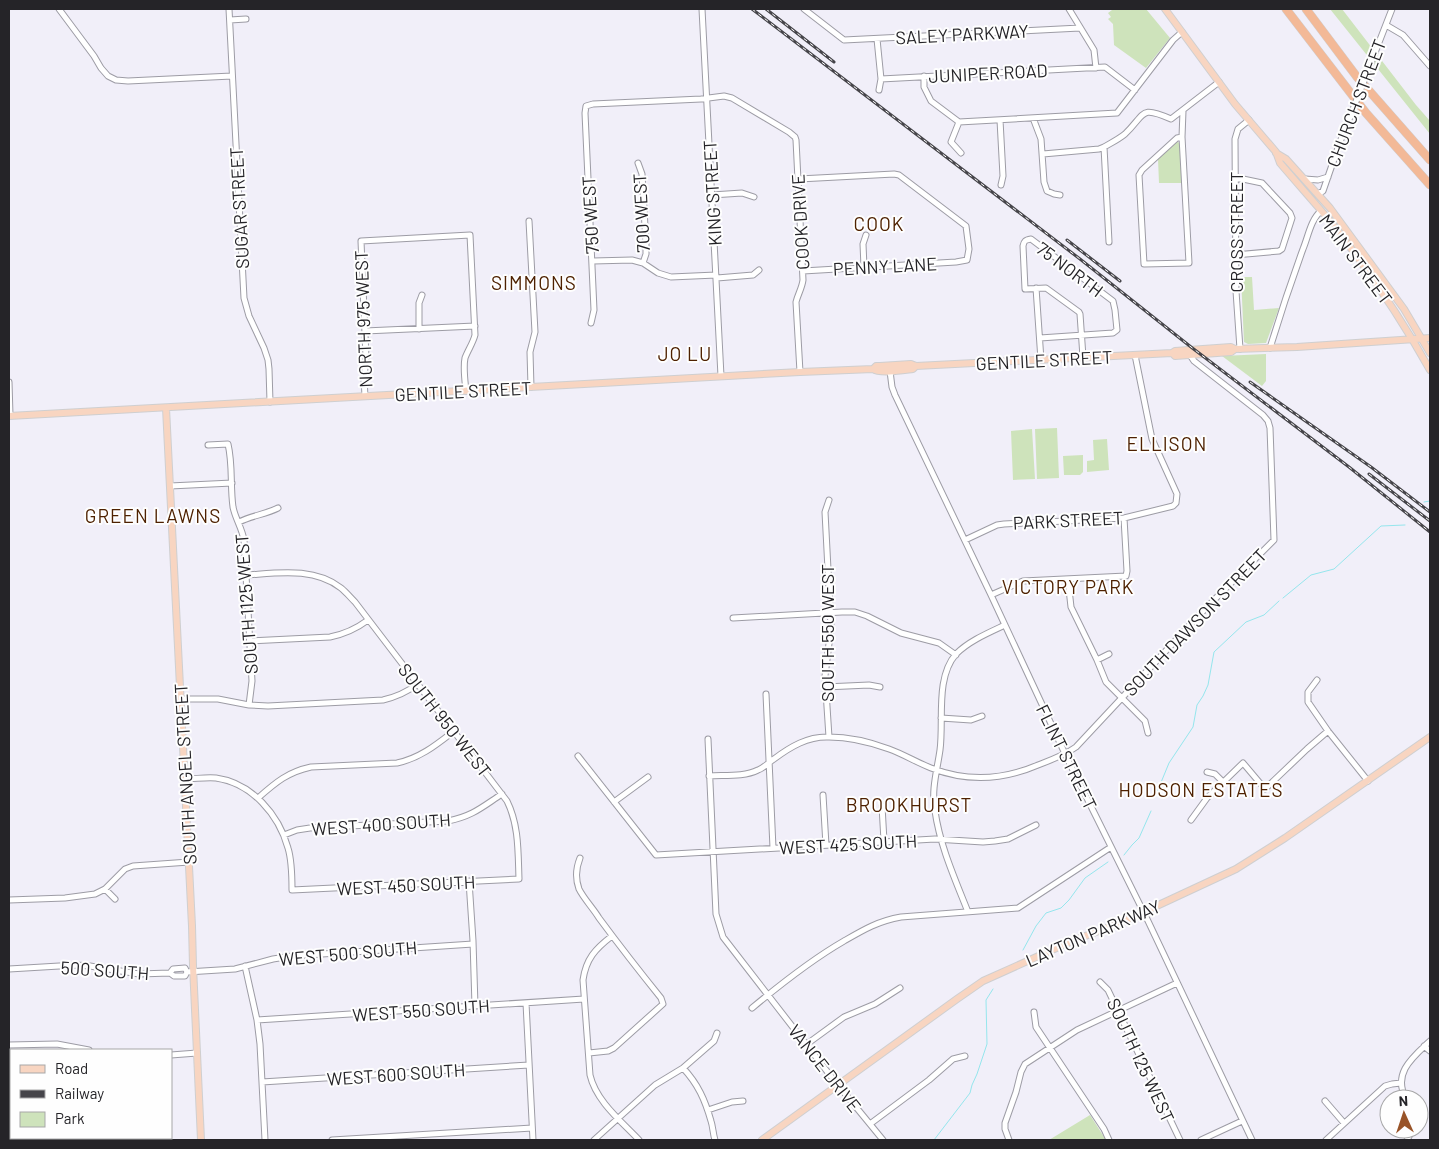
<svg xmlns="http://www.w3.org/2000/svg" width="1439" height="1149" viewBox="0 0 1439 1149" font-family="Barlow,sans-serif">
  <rect width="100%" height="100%" fill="#f1eff9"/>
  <!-- green -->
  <path fill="#cee3bb" d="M 1112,9 L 1146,9 L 1170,38 L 1146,68 L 1114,45 L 1113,24 L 1108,19 L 1111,17 L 1108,13 L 1112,10 Z
    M 1330,9 L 1342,9 L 1416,105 L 1430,121 L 1430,134 Z
    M 1177,142 L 1181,143 L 1182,183 L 1159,183 L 1158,159 Z
    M 1241,277 L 1252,277 L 1254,310 L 1279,308 L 1266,343 L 1248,344 L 1244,342 Z
    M 1266,354 L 1266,381 L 1262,386 L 1222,356 Z
    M 1057,428 L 1059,478 L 1037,479 L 1035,429 Z
    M 1032,429 L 1035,479 L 1013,480 L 1011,431 Z
    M 1107,439 L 1109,470 L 1087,472 L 1087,461 L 1094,460 L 1093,440 Z
    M 1083,455 L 1083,472 L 1080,475 L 1064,475 L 1063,456 Z
    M 1090,1115 L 1106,1140 L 1049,1140 Z"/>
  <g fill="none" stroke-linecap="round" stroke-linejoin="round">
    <!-- stream -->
    <path stroke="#95e6ed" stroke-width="1" d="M 1424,502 L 1430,501
      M 1283,598 L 1311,575 L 1334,569 L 1381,526 L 1405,525
      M 1155,797 L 1169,763 L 1193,727 L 1197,705 L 1203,696 L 1208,685 L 1214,652 L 1246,622 L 1264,615 L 1279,601
      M 1124,855 L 1132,845 L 1139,838 L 1151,811
      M 1023,950 L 1036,926 L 1046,913 L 1061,908 L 1069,900 L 1085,878 L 1108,862
      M 934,1140 L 970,1093 L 972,1085 L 977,1074 L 987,1044 L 986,1000 L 993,989"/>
    <!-- minor casing -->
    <g stroke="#9d9ca5" stroke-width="7">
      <path id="minor" d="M 59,9 L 94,56 L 101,68 L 108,76 L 116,80 L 128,81 L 232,76
        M 229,9 L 244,298 L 249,316 L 264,348 L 268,360 L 269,369 L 270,402
        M 702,9 L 721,376
        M 804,9 L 844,40 L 1080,28
        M 1069,9 L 1094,50 L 1096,68
        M 230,20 L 246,19
        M 1386,25 L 1403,35 L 1430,66
        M 877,39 L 881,79 L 879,90
        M 1369,68 L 1392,9
        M 924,76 L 924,87 L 931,101 L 959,122 L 1117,113 L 1173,40 L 1182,32
        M 881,79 L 1105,67 L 1135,90
        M 1033,118 L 1041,139 L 1044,182 L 1047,191 L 1054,194 L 1060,195
        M 1000,120 L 1003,176 L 1001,185
        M 959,122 L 951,142 L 961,153
        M 1182,137 L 1177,138 L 1142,170 L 1139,175 L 1144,264 L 1189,263 L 1182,137 L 1183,111
        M 1043,154 L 1099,149 L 1104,147
        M 638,163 L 642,174 L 646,244 L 646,254 L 643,263
        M 799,179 L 894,174 L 899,175 L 966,226 L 969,249 L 967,260 L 956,262 L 803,271
        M 1235,179 L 1243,179 L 1262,183 L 1290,213 L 1292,218 L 1282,249 L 1279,251 L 1235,255
        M 1305,179 L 1318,180 L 1328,177
        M 1318,194 L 1323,191 L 1340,142 L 1350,117
        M 712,195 L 742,193 L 754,197
        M 529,221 L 535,332 L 530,352 L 531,387
        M 1109,242 L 1104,147 C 1111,143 1119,139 1125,134 C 1146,114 1139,105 1171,119 L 1219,82
        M 593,261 L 632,260 L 643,263 L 658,273 L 671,277 L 716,275
        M 864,267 L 863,244 L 866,235
        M 717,278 L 753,275 L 759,270
        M 1036,288 L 1041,360
        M 591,323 L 594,310 L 585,113 L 586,106 L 593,104 L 701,99 L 724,96 L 732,98 L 789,132 L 795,137 L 796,140 L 803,280 C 802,288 798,294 796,302 L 800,372
        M 419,329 L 419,303 L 422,295
        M 365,331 L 475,326
        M 1040,338 L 1113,333 L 1117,330 L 1115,310 L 1113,301 L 1031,239 C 1025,240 1024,241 1023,246 L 1025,289 L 1046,288 L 1079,312 L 1080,314 L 1083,357
        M 1270,348 C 1280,315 1291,282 1303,249 C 1308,237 1311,219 1321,211
        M 1240,349 L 1236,291 L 1235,139 L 1238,129 L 1249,120
        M 890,371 L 892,387 L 895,395 L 991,595 L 1067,758 L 1148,921 L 1252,1140
        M 9,382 L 10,415
        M 365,396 L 364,379 L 366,357 L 361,241 L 470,235 L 475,335 C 473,343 468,350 465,358 C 463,368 465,381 466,391
        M 208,445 L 228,444 C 233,465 230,486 233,507 C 235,518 242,528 244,540 L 252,681 L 249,705
        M 170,486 L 232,483
        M 239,522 C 251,516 266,514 278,508
        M 965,540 L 997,525 L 1004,524 L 1124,518 L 1173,506 L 1176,503 L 1177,494 L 1152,439 L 1135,355
        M 1068,580 L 1071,607 L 1097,660 L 1106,682 L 1145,721 L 1148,733
        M 991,595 L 1023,581 L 1126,576 L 1127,571 L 1124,518
        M 733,618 L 842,612 L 855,612 L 867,616 L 901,633 L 939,643 L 956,655
        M 249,641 L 330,637 C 345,634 356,629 368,620
        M 1097,660 L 1109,654
        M 1317,680 L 1308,692 L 1308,702 L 1328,731 L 1368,781
        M 825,687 L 869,685 L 880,687
        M 766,694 L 773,848
        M 181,699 L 218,699 L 249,705 L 268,706 L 383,700 C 396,697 407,692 418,684
        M 941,718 L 971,720 L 982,716
        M 829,737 L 825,676 L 831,627 L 825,512 L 829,500
        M 708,739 L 716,914 L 723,937 L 833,1079 L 883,1140
        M 578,756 L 656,855 L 935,839 L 983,842 L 995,841 L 1008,839 L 1036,825
        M 1207,772 L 1215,774 L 1223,782
        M 709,776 C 725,775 744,777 758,770 C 764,768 769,762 774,759 C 790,747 808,736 829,737 C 849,737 870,742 889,749 C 903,754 916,762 931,768 C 967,782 1003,780 1038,765 C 1051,760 1065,755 1076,747 L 1204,610 L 1274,540 L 1270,428 L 1268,421 L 1263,415 L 1194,361 L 1190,355
        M 185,779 C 195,779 206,777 216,778 C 252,783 279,815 288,848 C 292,861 292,876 292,890 L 519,879 C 518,852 519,825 507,801 L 355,602 C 350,597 346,592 341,588 C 314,567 278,573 246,575
        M 823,795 L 826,845
        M 258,798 C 276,782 288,772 311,767 L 397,763 C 420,758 436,745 454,731
        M 614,802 L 648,777
        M 882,806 L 884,841
        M 1191,820 L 1207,798 L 1243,763 L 1265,789 L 1307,749 L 1328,731
        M 284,835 L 297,830 L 310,828 L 448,821 C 473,816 482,807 502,794
        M 580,858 C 576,868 575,878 579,889 C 584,899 593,908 599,918 C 619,945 640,972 661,998 L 663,1004 L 614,1048 L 608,1051 L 589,1053
        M 469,881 L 473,941 L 475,1006
        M 105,889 L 115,899
        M 9,900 L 65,898 L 95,894 L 105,889 L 125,869 L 133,866 L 189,862
        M 968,912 C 955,879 940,846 935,811 C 931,790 937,771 940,750 C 944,721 935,678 956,654 C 969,641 988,633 1005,625
        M 612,936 C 595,949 586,959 583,980 L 590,1075 C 596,1101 621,1121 639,1140
        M 245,966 L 257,1020 L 260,1044 L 265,1140
        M 9,969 L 76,965 L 90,966 L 139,974 L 170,973 L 174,976 L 185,976 L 187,972 L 235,969 L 273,959 L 292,956 L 473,944
        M 170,973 L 173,969 L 185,968 L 187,972
        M 1100,982 L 1108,990 L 1180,1140
        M 526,1003 L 533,1140
        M 752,1008 C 782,983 811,960 844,941 C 863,930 878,921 901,917 L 1018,908 L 1111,847
        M 1034,1012 L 1036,1027 L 1104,1129 L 1109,1140
        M 257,1020 L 584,999
        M 807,1044 L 844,1017 L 875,1004 L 900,988
        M 9,1045 L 57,1044 L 89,1050
        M 1424,1046 L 1430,1051
        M 171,1055 L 197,1053
        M 683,1068 C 698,1084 705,1100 711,1121 C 713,1127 713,1134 715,1140
        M 262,1082 L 529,1065
        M 1406,1099 C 1392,1073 1413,1057 1430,1041
        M 1325,1101 L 1344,1123
        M 708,1110 L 732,1102 L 743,1101
        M 870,1124 L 929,1080 L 953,1059 L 965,1056
        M 332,1140 L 532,1128
        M 594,1140 L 655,1085 L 683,1068 L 714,1041 L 717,1033
        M 1009,1140 L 1005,1129 L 1005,1123 L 1016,1092 L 1021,1072 L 1025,1064 L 1077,1030 L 1177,983
        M 1201,1140 L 1242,1121
        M 1326,1140 L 1385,1086 L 1392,1084 L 1401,1083
        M 1407,1140 L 1413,1129"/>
    </g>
    <!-- major casing -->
    <g stroke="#cfcfd0" stroke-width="8">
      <path id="major" d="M 1165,9 L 1235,104 L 1276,152 L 1280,163 C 1297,183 1314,202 1330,221 C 1367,268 1401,318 1430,370
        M 1276,153 L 1286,159 L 1330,208 L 1404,309 L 1430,353
        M 1172,353 L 1175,356 L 1231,352 L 1235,349
        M 873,369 L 876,366 L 880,366 L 911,364 L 916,366 L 1172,353 L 1175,351 L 1231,347 L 1235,349 L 1297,347 L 1430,338
        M 166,408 L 192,926 L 193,966 L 201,1140
        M 9,416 L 800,372 L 873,369 C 880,374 904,370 913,369 L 916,366
        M 762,1140 L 957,999 L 983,981 L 1072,941 L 1120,923 L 1236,869 L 1285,838 L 1430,737"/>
    </g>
    <!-- highway casing -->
    <g stroke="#cfcfd0" stroke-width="9">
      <path id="highway" d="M 1286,9 L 1366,113 L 1430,185
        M 1306,9 L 1357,77 L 1430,160"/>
    </g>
    <!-- minor -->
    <use href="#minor" stroke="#fff" stroke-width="5"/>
    <!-- major -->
    <use href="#major" stroke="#f8d5c1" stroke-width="6"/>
    <!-- highway -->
    <use href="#highway" stroke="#f3b997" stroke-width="8"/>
    <!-- rail casing -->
    <g stroke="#46454a" stroke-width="3">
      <path id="rail" d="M 752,9 L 1080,259 L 1191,347 L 1349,467 L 1430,532
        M 766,9 L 834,62
        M 1067,240 L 1120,281
        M 1250,382 L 1371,467 L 1430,512
        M 1369,474 L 1430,521"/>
    </g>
    <!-- rail -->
    <use href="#rail" stroke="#fefefe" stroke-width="1" stroke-dasharray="4" stroke-linecap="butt"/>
    <!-- minor-bridge casing -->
    <g stroke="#9d9ca5" stroke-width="7" stroke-linecap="butt">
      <path id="minor-bridge" d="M 1350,117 L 1369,68"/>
    </g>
    <!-- minor-bridge -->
    <use href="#minor-bridge" stroke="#fff" stroke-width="5"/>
  </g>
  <g text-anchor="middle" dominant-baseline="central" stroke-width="4" stroke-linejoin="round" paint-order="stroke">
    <!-- street labels -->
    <g font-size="18" fill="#252428" stroke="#fefefe">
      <text transform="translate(962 34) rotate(-3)">SALEY PARKWAY</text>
      <text transform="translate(988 73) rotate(-3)">JUNIPER ROAD</text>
      <text transform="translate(1356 103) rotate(-69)">CHURCH STREET</text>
      <text transform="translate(712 193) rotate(-93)">KING STREET</text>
      <text transform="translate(239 208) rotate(-93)">SUGAR STREET</text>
      <text transform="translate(641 213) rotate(-93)">700 WEST</text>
      <text transform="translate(590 215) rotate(-93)">750 WEST</text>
      <text transform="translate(800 222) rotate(-93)">COOK DRIVE</text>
      <text transform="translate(1236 232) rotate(-90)">CROSS STREET</text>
      <text transform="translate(1356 259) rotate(53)">MAIN STREET</text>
      <text transform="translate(885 266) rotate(-3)">PENNY LANE</text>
      <text transform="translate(1070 269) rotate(37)">75 NORTH</text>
      <text transform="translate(363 319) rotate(-92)">NORTH 975 WEST</text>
      <text transform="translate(1044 360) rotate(-3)">GENTILE STREET</text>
      <text transform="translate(463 391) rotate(-3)">GENTILE STREET</text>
      <text transform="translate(1068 520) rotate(-3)">PARK STREET</text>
      <text transform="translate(246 604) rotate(-94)">SOUTH 1125 WEST</text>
      <text transform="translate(1195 622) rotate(-46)">SOUTH DAWSON STREET</text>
      <text transform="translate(827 633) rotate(-90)">SOUTH 550 WEST</text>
      <text transform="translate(445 720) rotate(52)">SOUTH 950 WEST</text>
      <text transform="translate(1067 757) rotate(64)">FLINT STREET</text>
      <text transform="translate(185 774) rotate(-93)">SOUTH ANGEL STREET</text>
      <text transform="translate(381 824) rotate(-4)">WEST 400 SOUTH</text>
      <text transform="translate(848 844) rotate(-3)">WEST 425 SOUTH</text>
      <text transform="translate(406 885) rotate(-3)">WEST 450 SOUTH</text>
      <text transform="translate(1093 933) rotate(-23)">LAYTON PARKWAY</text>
      <text transform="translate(348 953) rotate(-5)">WEST 500 SOUTH</text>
      <text transform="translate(105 970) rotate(4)">500 SOUTH</text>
      <text transform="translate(421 1010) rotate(-4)">WEST 550 SOUTH</text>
      <text transform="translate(1141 1060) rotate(65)">SOUTH 125 WEST</text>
      <text transform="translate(825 1068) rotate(52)">VANCE DRIVE</text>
      <text transform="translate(396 1074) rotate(-4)">WEST 600 SOUTH</text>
    </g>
    <!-- neighbourhood labels -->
    <g font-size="19" letter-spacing="1" fill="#4e2101" stroke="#fefefe">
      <text x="879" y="223">COOK</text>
      <text x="534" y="282">SIMMONS</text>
      <text x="685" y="353">JO LU</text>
      <text x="1167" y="443">ELLISON</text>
      <text x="153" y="515">GREEN LAWNS</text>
      <text x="1068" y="586">VICTORY PARK</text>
      <text x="1201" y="789">HODSON ESTATES</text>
      <text x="909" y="804">BROOKHURST</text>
    </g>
  </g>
  <!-- border -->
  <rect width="1439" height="1149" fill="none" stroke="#252428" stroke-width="20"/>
  <!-- legend -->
  <rect x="10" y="1049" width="162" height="90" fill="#fefefe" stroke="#a7a7a8"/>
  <rect x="20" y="1065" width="25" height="8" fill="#f8d5c1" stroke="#a7a7a8"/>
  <text x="55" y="1074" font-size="15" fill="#252428">Road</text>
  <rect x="20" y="1090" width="25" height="8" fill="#46454a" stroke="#a7a7a8"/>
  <text x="55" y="1099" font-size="15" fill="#252428">Railway</text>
  <rect x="20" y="1112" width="25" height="15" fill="#cee3bb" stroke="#a7a7a8"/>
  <text x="55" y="1124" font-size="15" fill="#252428">Park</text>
  <!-- north arrow -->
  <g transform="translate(1404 1114) rotate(357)"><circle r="24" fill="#fefefe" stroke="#a7a7a8"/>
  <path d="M0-4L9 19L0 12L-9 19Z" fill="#985328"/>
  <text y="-8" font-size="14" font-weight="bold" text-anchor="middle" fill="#252428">N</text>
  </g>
</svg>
